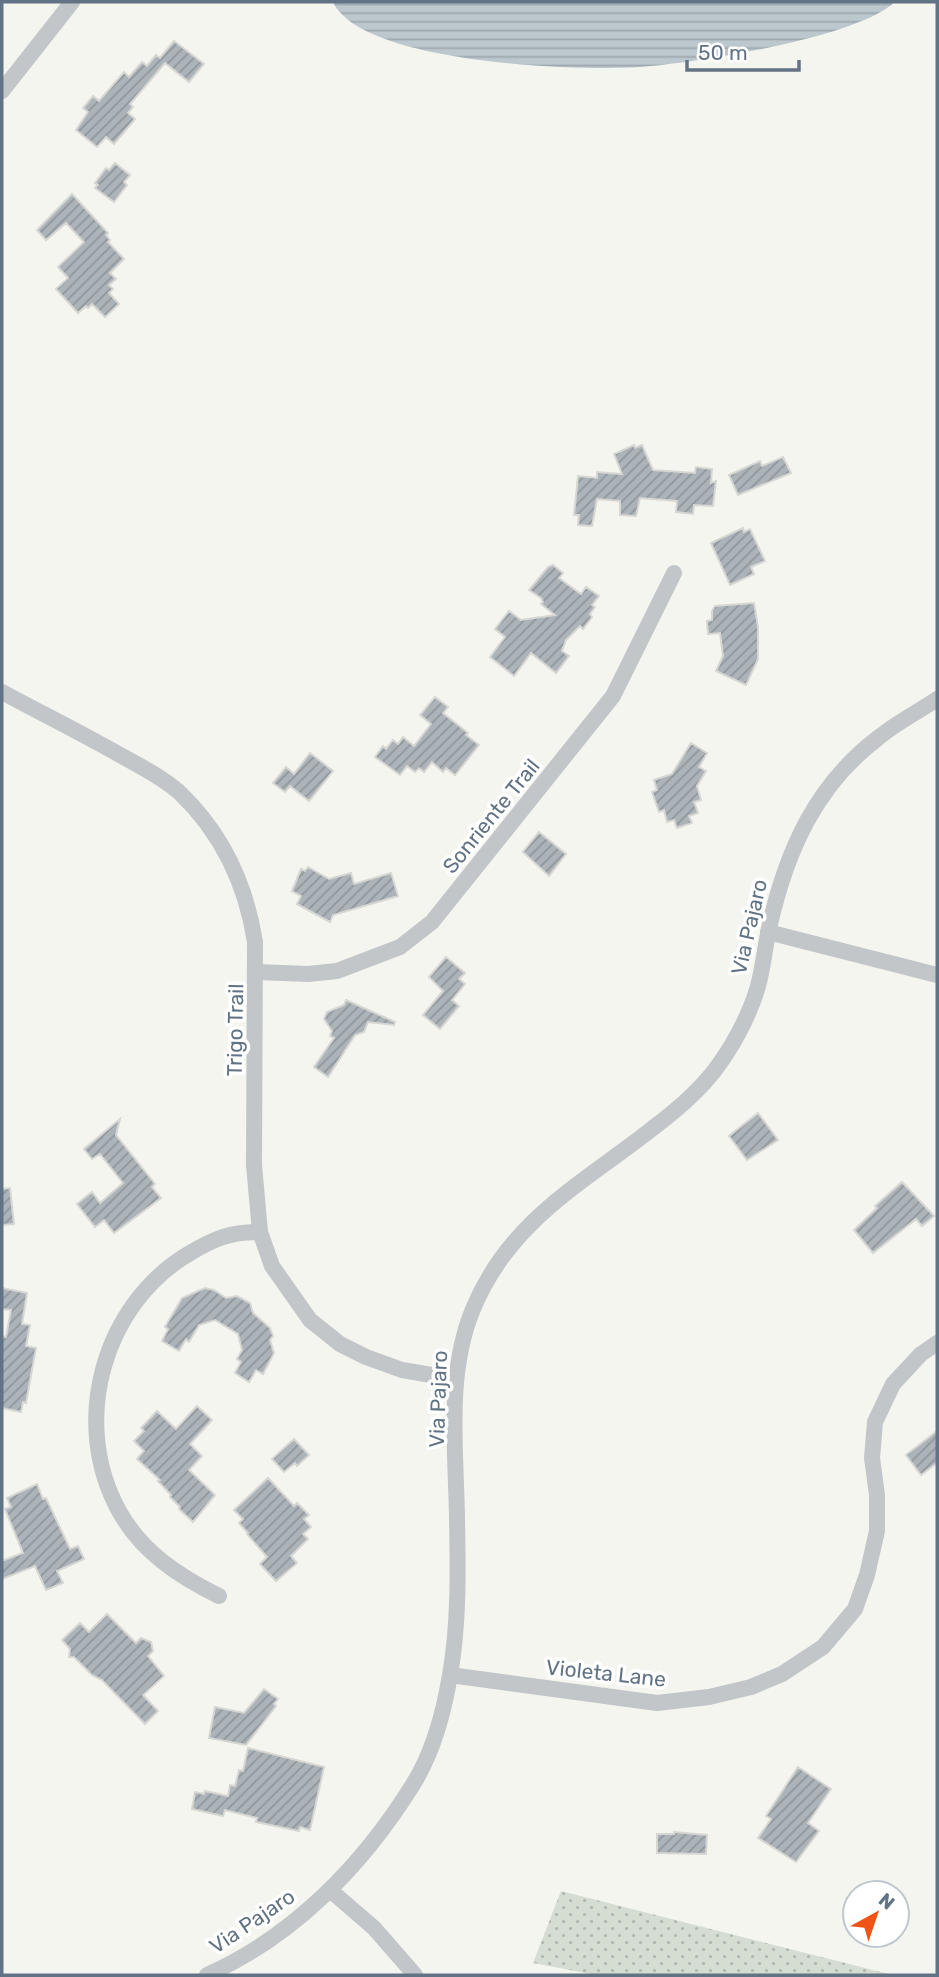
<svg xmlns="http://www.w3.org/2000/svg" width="939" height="1977" viewBox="0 0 939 1977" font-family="Rubik,sans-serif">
  <defs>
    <pattern id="green-dots" width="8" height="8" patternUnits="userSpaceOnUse" patternTransform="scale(1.75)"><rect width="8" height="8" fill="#d5dcd1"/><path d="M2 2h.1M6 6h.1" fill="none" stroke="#b0b7af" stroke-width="1.8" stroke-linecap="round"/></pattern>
    <pattern id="water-rules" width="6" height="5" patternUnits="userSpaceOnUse" patternTransform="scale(1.75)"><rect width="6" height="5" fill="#bcc8cd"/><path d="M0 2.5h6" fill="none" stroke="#9ca7ac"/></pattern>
    <pattern id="building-hatch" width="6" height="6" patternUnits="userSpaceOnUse" patternTransform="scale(1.75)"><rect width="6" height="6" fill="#acb3b9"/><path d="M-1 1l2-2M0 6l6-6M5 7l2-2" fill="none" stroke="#8f969c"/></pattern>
  </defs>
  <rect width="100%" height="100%" fill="#f5f5f0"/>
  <!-- green -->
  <path fill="url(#green-dots)" d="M 561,1891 L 861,1967 L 893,1975 L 596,1975 L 533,1963 Z"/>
  <!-- water -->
  <path fill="url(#water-rules)" d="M 333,2 L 895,2 C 856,38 696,63 640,67 C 578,71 362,64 333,2 Z"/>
  <!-- building -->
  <path fill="url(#building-hatch)" stroke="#d6d6d3" stroke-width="2" d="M 174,41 L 204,64 L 189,82 L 165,63 L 130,104 L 133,107 L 128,113 L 135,119 L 114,144 L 106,137 L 97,147 L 76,130 L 88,112 L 83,108 L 93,96 L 99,101 L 124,72 L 129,77 L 142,62 L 147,66 L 156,55 L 160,58 Z
    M 115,163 L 130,175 L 124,182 L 127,185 L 114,202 L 95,188 L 98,185 L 95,183 L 106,168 L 109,170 Z
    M 72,194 L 108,233 L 106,235 L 110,240 L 108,242 L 124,259 L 110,273 L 116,279 L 109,285 L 113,289 L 109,293 L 119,304 L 105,317 L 92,304 L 88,308 L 86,306 L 78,313 L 56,289 L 68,278 L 58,267 L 84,242 L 66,223 L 46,240 L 37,230 Z
    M 634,445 L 635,448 L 642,445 L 653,470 L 695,473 L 696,467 L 712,469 L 711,483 L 716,481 L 713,506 L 694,505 L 693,514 L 676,512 L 677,501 L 640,498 L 636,516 L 620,515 L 620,501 L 597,499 L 592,526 L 578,525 L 579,515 L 574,515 L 578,476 L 597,478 L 597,472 L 622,474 L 614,454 Z
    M 783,457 L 791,473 L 738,495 L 729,475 L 760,461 L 762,466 Z
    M 743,528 L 744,532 L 750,529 L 765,561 L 751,567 L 754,574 L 730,585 L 711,543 Z
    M 553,565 L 563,573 L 559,578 L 581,594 L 586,587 L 599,596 L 592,605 L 595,607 L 590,614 L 592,617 L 583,629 L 580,626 L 566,640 L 562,651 L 569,656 L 556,673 L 531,653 L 514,676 L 490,657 L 505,637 L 495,629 L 509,611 L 521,620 L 555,615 L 541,604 L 543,602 L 541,598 L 529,590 L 548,567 Z
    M 754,603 L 758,627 L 758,659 L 746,685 L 716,671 L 723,656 L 720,633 L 708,634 L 707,621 L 712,620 L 712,611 L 715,606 Z
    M 435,697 L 448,707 L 443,713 L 468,733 L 466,735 L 479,745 L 455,775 L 446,768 L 443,772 L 432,762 L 424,772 L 419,768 L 415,772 L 407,766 L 400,775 L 375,757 L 383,746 L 386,749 L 393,740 L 398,744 L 403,737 L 414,746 L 431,724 L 420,715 Z
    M 691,743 L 707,753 L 699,767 L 706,771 L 697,786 L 701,800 L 694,802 L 698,813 L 689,816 L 692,823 L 677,828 L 674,820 L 667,822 L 664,810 L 659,812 L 652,792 L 657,790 L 654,780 L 672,774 Z
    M 310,753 L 333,771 L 309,801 L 290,786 L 285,792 L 273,783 L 286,767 L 294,774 Z
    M 539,832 L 566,854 L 549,876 L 523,852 Z
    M 308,867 L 329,879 L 351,873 L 354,884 L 391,873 L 398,896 L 333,915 L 330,922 L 297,904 L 301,896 L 292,891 L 301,869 L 305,871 Z
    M 446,957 L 465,973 L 459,979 L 465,984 L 452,1000 L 459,1006 L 440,1029 L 423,1015 L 443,991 L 429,977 Z
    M 346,1000 L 395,1022 L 394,1025 L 368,1022 L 364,1032 L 355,1035 L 328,1077 L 314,1067 L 334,1038 L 330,1036 L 332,1031 L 324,1019 L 327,1012 L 344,1005 Z
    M 758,1113 L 778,1140 L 747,1160 L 729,1136 Z
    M 120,1119 L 116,1135 L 155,1184 L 152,1187 L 161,1198 L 114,1233 L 104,1220 L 95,1227 L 77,1204 L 92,1192 L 100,1203 L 123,1183 L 100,1154 L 92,1159 L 84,1149 Z
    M 902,1182 L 934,1216 L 922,1226 L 916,1219 L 873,1253 L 854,1230 L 877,1208 L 875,1206 Z
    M 10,1188 L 14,1224 L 2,1225 L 2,1189 Z
    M 2,1288 L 27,1293 L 22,1324 L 30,1325 L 26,1346 L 36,1348 L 26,1403 L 23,1402 L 21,1412 L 2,1408 L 2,1336 L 6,1337 L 11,1310 L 2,1309 Z
    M 205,1288 L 214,1290 L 226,1298 L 237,1296 L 250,1303 L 253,1313 L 270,1328 L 273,1336 L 270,1340 L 274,1353 L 263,1374 L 256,1370 L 249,1382 L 235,1373 L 241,1362 L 237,1359 L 242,1350 L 238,1334 L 215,1320 L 199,1325 L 189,1342 L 186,1339 L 179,1351 L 162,1341 L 168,1329 L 165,1327 L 182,1298 Z
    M 197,1406 L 212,1420 L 190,1444 L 202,1456 L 189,1470 L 215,1495 L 193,1522 L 179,1509 L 180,1507 L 170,1497 L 171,1495 L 158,1481 L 160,1480 L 137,1459 L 144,1451 L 134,1441 L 144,1431 L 141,1428 L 157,1411 L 176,1429 Z
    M 937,1431 L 937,1463 L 921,1475 L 906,1455 Z
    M 294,1439 L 309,1455 L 297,1466 L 295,1463 L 284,1472 L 272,1459 Z
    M 268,1478 L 294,1506 L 297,1503 L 309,1515 L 304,1519 L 311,1527 L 303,1534 L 308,1539 L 291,1556 L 297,1563 L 276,1581 L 260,1564 L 267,1557 L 247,1534 L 248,1533 L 239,1523 L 243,1519 L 234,1510 Z
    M 37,1484 L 43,1499 L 46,1498 L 70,1549 L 78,1546 L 84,1559 L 57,1571 L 63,1583 L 46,1590 L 35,1566 L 2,1579 L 2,1561 L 23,1553 L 5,1509 L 11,1507 L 7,1498 Z
    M 107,1614 L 136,1643 L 141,1638 L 151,1642 L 153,1651 L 148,1656 L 164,1676 L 143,1695 L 158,1711 L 145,1724 L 102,1680 L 92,1675 L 74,1657 L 69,1657 L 70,1649 L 62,1640 L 80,1623 L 89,1632 Z
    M 264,1689 L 278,1699 L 274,1704 L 276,1706 L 246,1745 L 209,1738 L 215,1707 L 244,1713 Z
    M 248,1748 L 324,1767 L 310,1830 L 300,1827 L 299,1831 L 285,1828 L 256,1822 L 257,1818 L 225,1810 L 223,1816 L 192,1809 L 195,1792 L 204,1794 L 205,1791 L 228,1796 L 230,1785 L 235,1786 L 239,1770 L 243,1771 Z
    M 798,1767 L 831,1789 L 808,1823 L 819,1831 L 796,1862 L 758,1838 L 771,1819 L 766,1816 Z
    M 674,1832 L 707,1835 L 706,1854 L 657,1853 L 657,1834 L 674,1834 Z"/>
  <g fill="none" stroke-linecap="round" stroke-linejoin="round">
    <!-- minor -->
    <path stroke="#c2c6c9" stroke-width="16" d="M 2,91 L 72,2
      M 2,692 C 41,713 81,733 120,755 C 140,766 162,777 179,792 C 222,833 246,884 255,942 L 254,1165 L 260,1232 L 272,1266 L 310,1320 L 340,1344 L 366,1357 L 402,1370 L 443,1377 L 455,1383
      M 768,932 L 937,975
      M 257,972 L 308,974 L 337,971 L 400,947 L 432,922 L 613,696 L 674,573
      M 219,1596 C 178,1576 141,1551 119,1511 C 70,1422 103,1304 190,1253 C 215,1238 231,1232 260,1232
      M 450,1675 L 657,1703 L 709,1697 L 751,1687 L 782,1674 L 823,1647 L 855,1609 L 867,1575 L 877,1531 L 877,1495 L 872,1458 L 875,1422 L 893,1384 L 921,1354 L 937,1343
      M 330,1890 L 374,1928 L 415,1975
      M 207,1975 C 294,1936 362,1866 412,1786 C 432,1755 444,1711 450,1675 C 459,1624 458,1570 457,1518 C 456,1449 446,1374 473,1309 C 510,1220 582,1184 653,1128 C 677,1110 703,1088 720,1063 C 737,1039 754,1006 760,978 C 764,960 766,941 770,924 C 787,850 816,785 878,738 C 896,723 918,712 937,699"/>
  </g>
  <g text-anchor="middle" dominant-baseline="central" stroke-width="7" stroke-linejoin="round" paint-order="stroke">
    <!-- street labels -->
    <g font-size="21" fill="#617384" stroke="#fff">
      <text transform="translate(491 816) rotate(-51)">Sonriente Trail</text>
      <text transform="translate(749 927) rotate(-77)">Via Pajaro</text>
      <text transform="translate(235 1030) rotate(-89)">Trigo Trail</text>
      <text transform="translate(438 1399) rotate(-88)">Via Pajaro</text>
      <text transform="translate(606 1673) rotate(6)">Violeta Lane</text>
      <text transform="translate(252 1921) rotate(-34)">Via Pajaro</text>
    </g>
  </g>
  <!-- border -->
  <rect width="939" height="1977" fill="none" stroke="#617384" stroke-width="7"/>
  <!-- north arrow -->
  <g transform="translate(876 1914) rotate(40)"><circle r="33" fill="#ffffff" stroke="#c0c7ce" stroke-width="2"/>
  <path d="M0-5L12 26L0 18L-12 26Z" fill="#ef5416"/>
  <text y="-10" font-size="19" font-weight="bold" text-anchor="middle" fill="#617384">N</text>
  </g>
  <!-- scale -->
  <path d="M687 60v10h112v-10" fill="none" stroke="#617384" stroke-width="3.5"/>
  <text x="698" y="60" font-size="21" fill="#617384" stroke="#ffffff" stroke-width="5" paint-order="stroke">50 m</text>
</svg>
